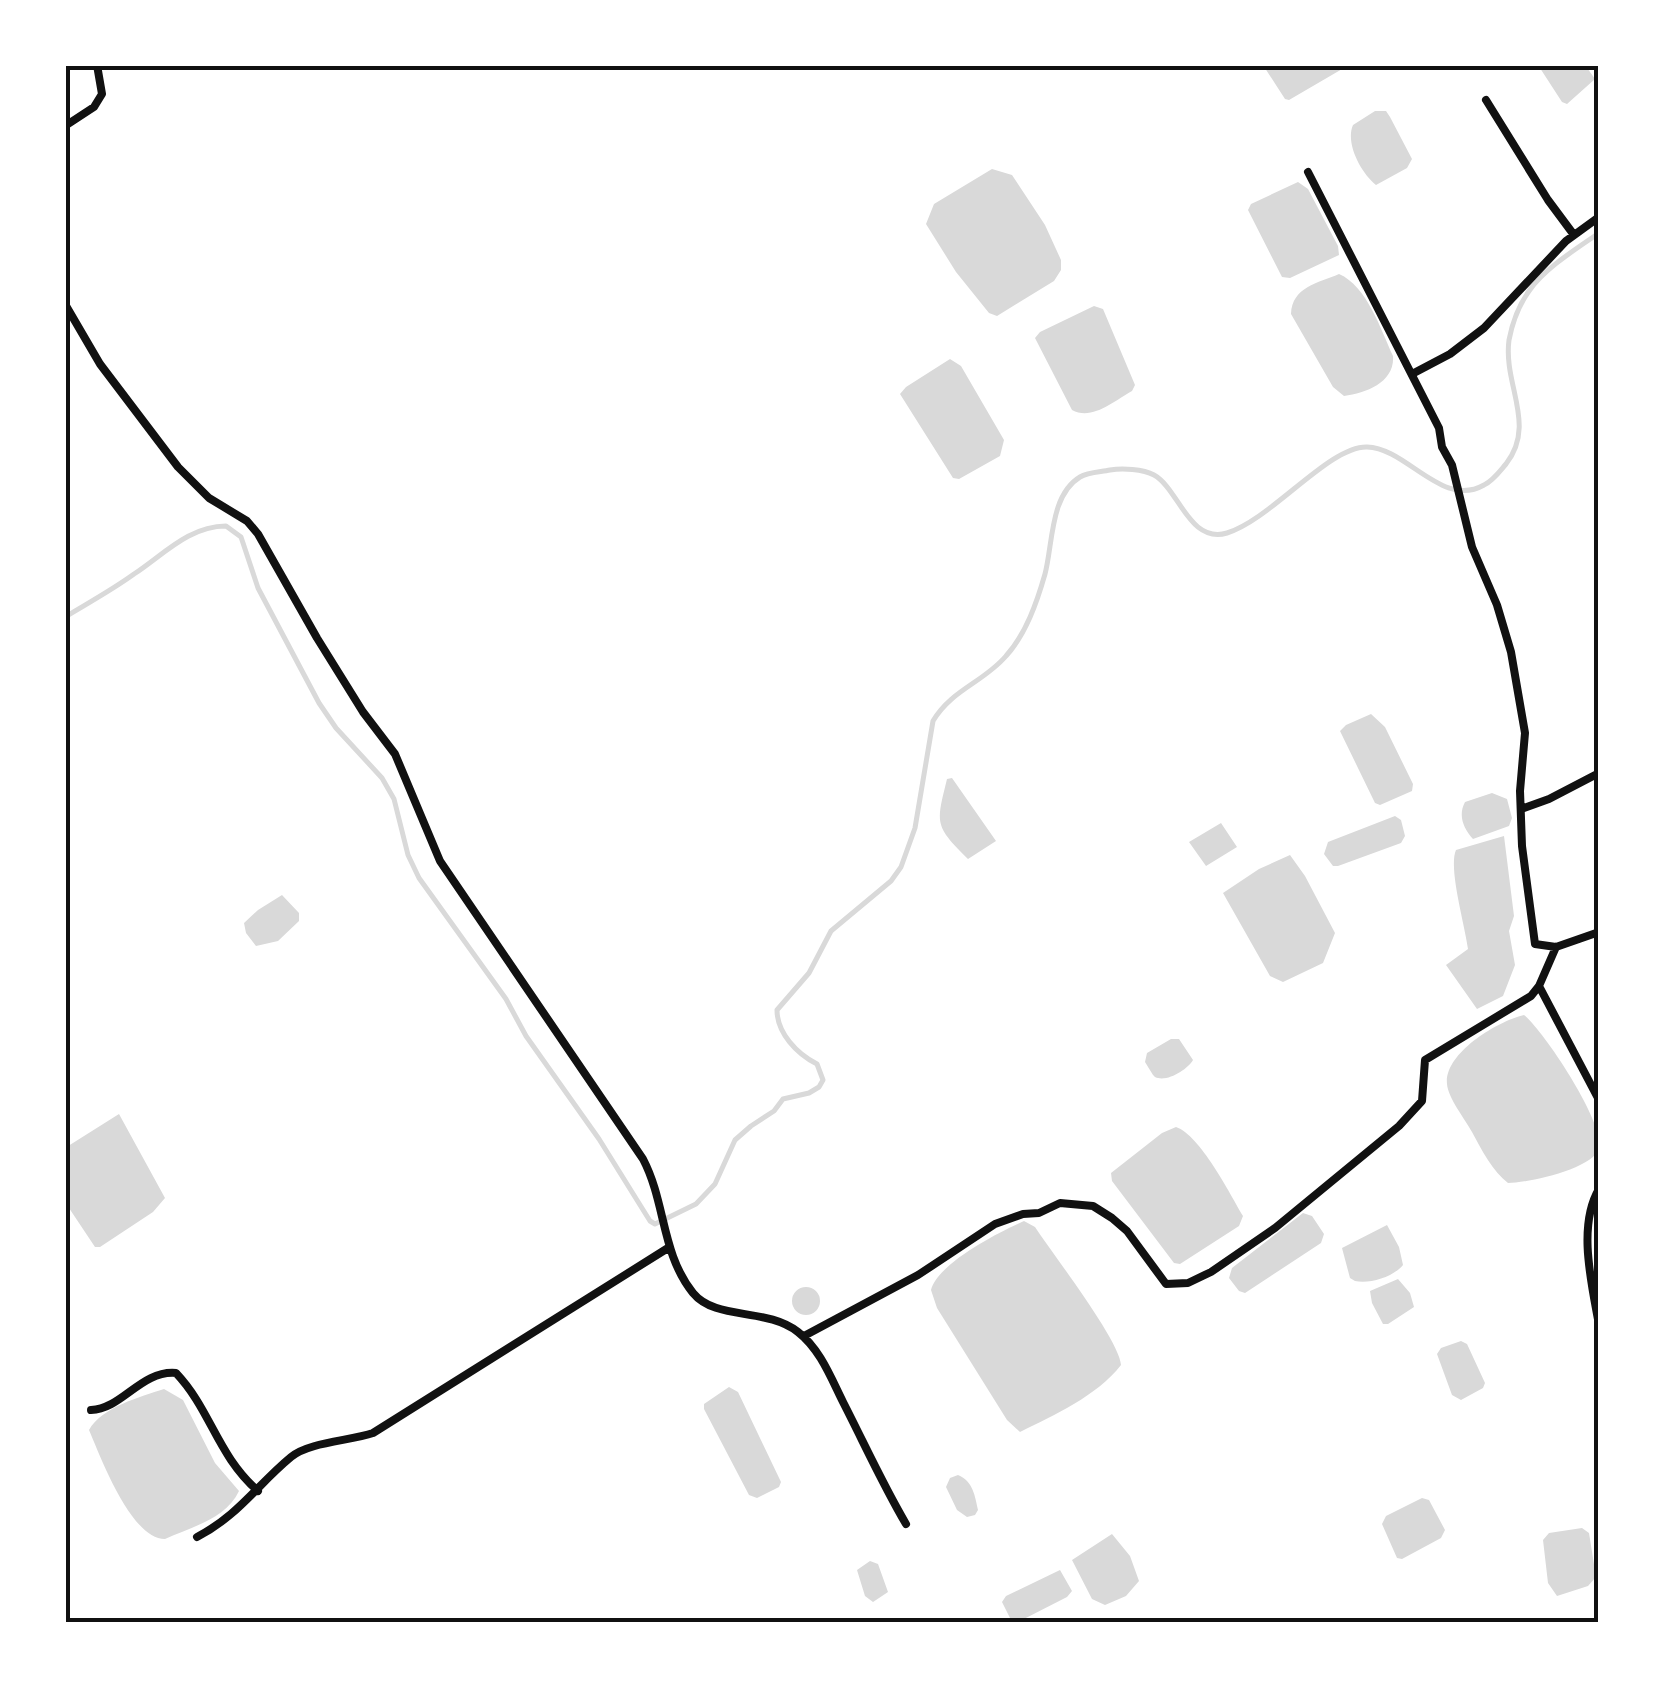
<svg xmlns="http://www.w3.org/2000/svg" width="1664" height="1688" viewBox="0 0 1664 1688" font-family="'PT Sans',sans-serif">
  <rect width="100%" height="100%" fill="#fff"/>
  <!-- water -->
  <path fill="#d9d9d9" d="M 1263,65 L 1349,65 L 1289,100 L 1285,99 Z
    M 1538,65 L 1585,65 L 1595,79 L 1567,104 L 1562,102 Z
    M 1375,111 L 1386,111 L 1390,117 L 1412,159 L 1407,168 L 1376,185 C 1361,173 1345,143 1353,125 Z
    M 992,169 L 1012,175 L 1045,225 L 1061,260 L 1061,270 L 1054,281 L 997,316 L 989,313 L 956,272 L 926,224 L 934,204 Z
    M 1298,182 L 1308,189 L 1338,246 L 1339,255 L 1290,278 L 1282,277 L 1248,210 L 1251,204 Z
    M 1339,274 C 1367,286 1381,330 1393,356 C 1395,382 1367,393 1344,396 L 1333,387 L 1291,314 C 1292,287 1318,283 1339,274 Z
    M 1094,306 L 1103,309 L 1135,385 L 1132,391 C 1114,401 1092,421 1072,410 L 1035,338 L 1040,332 Z
    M 950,359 L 961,366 L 1004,440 L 1000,456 L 959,479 L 953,478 L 900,394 L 906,387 Z
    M 1371,714 L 1385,727 L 1413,784 L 1412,791 L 1380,805 L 1375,803 L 1340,731 L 1346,725 Z
    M 952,778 L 996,841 L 968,859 C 934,825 936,824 947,779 Z
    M 1492,793 L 1507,799 L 1512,818 L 1509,826 L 1473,839 C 1463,828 1458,815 1465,802 Z
    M 1395,816 L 1401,820 L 1405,836 L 1401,843 L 1338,866 L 1333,866 L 1324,854 L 1328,842 Z
    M 1221,823 L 1237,847 L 1206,866 L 1189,842 Z
    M 1504,836 L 1514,916 L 1509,931 L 1515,965 L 1503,996 L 1477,1009 L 1446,965 L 1468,949 C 1465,925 1448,868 1456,850 Z
    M 1290,855 L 1305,876 L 1335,933 L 1323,963 L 1283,982 L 1270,976 L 1223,893 L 1259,869 Z
    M 282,895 L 299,913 L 299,921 L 278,941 L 256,946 L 246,933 L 244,923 L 258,910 Z
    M 1524,1015 C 1544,1031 1605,1123 1599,1148 C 1594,1169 1527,1183 1508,1183 C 1493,1172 1481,1149 1472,1132 C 1465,1119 1448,1098 1447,1084 C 1444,1053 1498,1021 1524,1015 Z
    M 1171,1039 L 1179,1039 L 1193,1060 C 1188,1069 1167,1083 1155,1077 C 1153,1076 1146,1063 1145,1062 L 1147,1053 Z
    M 119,1114 L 165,1198 L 153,1212 L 100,1247 L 95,1247 L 65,1202 L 65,1148 Z
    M 1176,1127 C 1200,1135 1230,1194 1243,1216 L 1239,1226 L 1180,1264 L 1174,1263 L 1112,1181 L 1111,1173 L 1162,1133 Z
    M 1303,1213 L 1312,1216 L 1324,1234 L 1321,1243 L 1245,1293 L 1239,1291 L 1229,1278 L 1232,1268 Z
    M 1024,1221 L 1035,1227 C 1052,1253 1120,1341 1121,1365 C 1097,1396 1054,1415 1020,1432 L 1007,1420 L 937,1308 L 931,1290 C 938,1263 999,1232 1024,1221 Z
    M 1387,1225 L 1399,1247 L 1403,1265 C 1393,1277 1370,1284 1355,1281 L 1350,1278 L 1342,1248 Z
    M 1398,1279 L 1410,1293 L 1414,1307 L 1388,1324 L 1383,1324 L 1372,1303 L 1370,1291 Z
    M792 1301a14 14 0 1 1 28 0a14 14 0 1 1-28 0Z
    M 1461,1341 L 1467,1344 L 1485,1383 L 1483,1388 L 1461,1400 L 1452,1395 L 1437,1354 L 1441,1348 Z
    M 729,1387 L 738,1392 L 781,1482 L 779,1487 L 757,1498 L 749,1495 L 704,1409 L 704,1404 Z
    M 164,1389 L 183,1400 L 215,1463 L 239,1491 C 226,1519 191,1527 165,1539 C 131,1539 101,1458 89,1430 C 102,1407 140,1397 164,1389 Z
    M 958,1475 C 973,1481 975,1496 978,1510 L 975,1515 L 967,1517 L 957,1510 L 946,1487 L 950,1478 Z
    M 1422,1498 L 1429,1500 L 1445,1530 L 1441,1538 L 1402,1559 L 1397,1558 L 1382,1524 L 1386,1516 Z
    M 1582,1528 L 1589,1533 L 1596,1577 L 1588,1586 L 1557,1596 L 1548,1583 L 1543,1540 L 1549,1533 Z
    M 1112,1534 L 1130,1556 L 1139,1581 L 1126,1596 L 1105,1605 L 1092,1599 L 1072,1560 Z
    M 870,1561 L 878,1564 L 888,1592 L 873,1602 L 865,1596 L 857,1570 Z
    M 1060,1570 L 1072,1591 L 1067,1597 L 1018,1622 L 1010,1618 L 1002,1602 L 1006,1596 Z"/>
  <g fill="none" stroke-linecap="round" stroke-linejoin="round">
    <!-- stream -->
    <path stroke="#d9d9d9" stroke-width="5" d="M 65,617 C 88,603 112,590 134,574 C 163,555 189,526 226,526 L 241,537 L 258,588 L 319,703 L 336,728 L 382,778 L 394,799 L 408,855 L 419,878 L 506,999 L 526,1036 L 599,1139 L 650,1221 L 655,1224 L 696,1204 L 715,1184 L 735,1140 L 751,1126 L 774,1111 L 783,1099 L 809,1093 L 819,1087 L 823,1080 L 817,1064 C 797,1054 777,1033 777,1010 L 809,973 L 831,931 L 891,881 L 901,867 L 915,828 L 933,721 C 951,690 984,682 1006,656 C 1026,634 1037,602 1045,574 C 1053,544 1050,495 1080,477 C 1088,472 1101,472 1110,470 C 1122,468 1143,469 1154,475 C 1179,489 1189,544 1227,533 C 1272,519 1329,446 1367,447 C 1407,448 1442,509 1484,485 C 1493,481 1500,471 1506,464 C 1537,424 1503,385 1509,340 C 1512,324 1519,305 1529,291 C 1545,268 1576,249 1599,233"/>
    <!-- minor -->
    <path stroke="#111" stroke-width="8" d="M 1486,100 L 1548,200 L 1574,235
      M 65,126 L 94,107 L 102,94 L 97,65
      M 1308,172 L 1439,428 L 1442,447 L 1452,465 L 1472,547 L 1497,605 L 1511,652 L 1525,733 L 1520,791 L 1522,846 L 1535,944 L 1556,947 L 1599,932
      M 65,304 L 100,364 L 178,467 L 209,498 L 247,521 L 258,534 L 317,638 L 363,712 L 395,754 L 440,861 L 643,1159 C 666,1203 661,1253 693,1293 C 716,1321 766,1307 798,1332 C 820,1349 831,1378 843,1402 C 864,1443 883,1485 906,1524
      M 1412,374 L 1450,354 L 1484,328 L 1566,241 L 1599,217
      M 1521,809 L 1549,799 L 1599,773
      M 1539,986 L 1599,1100
      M 1599,1189 C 1577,1226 1592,1285 1599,1325
      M 804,1336 L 918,1275 L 995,1224 L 1023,1214 L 1039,1213 L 1060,1203 L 1093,1206 L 1112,1218 L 1127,1231 L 1166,1284 L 1188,1283 L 1211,1272 L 1275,1228 L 1399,1126 L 1422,1101 L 1425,1060 L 1531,996 L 1539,986 L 1556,947
      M 91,1410 C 122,1409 141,1370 176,1373 C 211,1410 217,1455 258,1491
      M 197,1537 C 239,1515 257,1485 291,1457 C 309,1442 350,1441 373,1433 L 668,1248"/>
  </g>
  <!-- border -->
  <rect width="1664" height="1688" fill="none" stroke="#ffffff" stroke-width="135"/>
  <rect x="68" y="68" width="1528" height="1552" fill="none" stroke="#111" stroke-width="4"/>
</svg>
